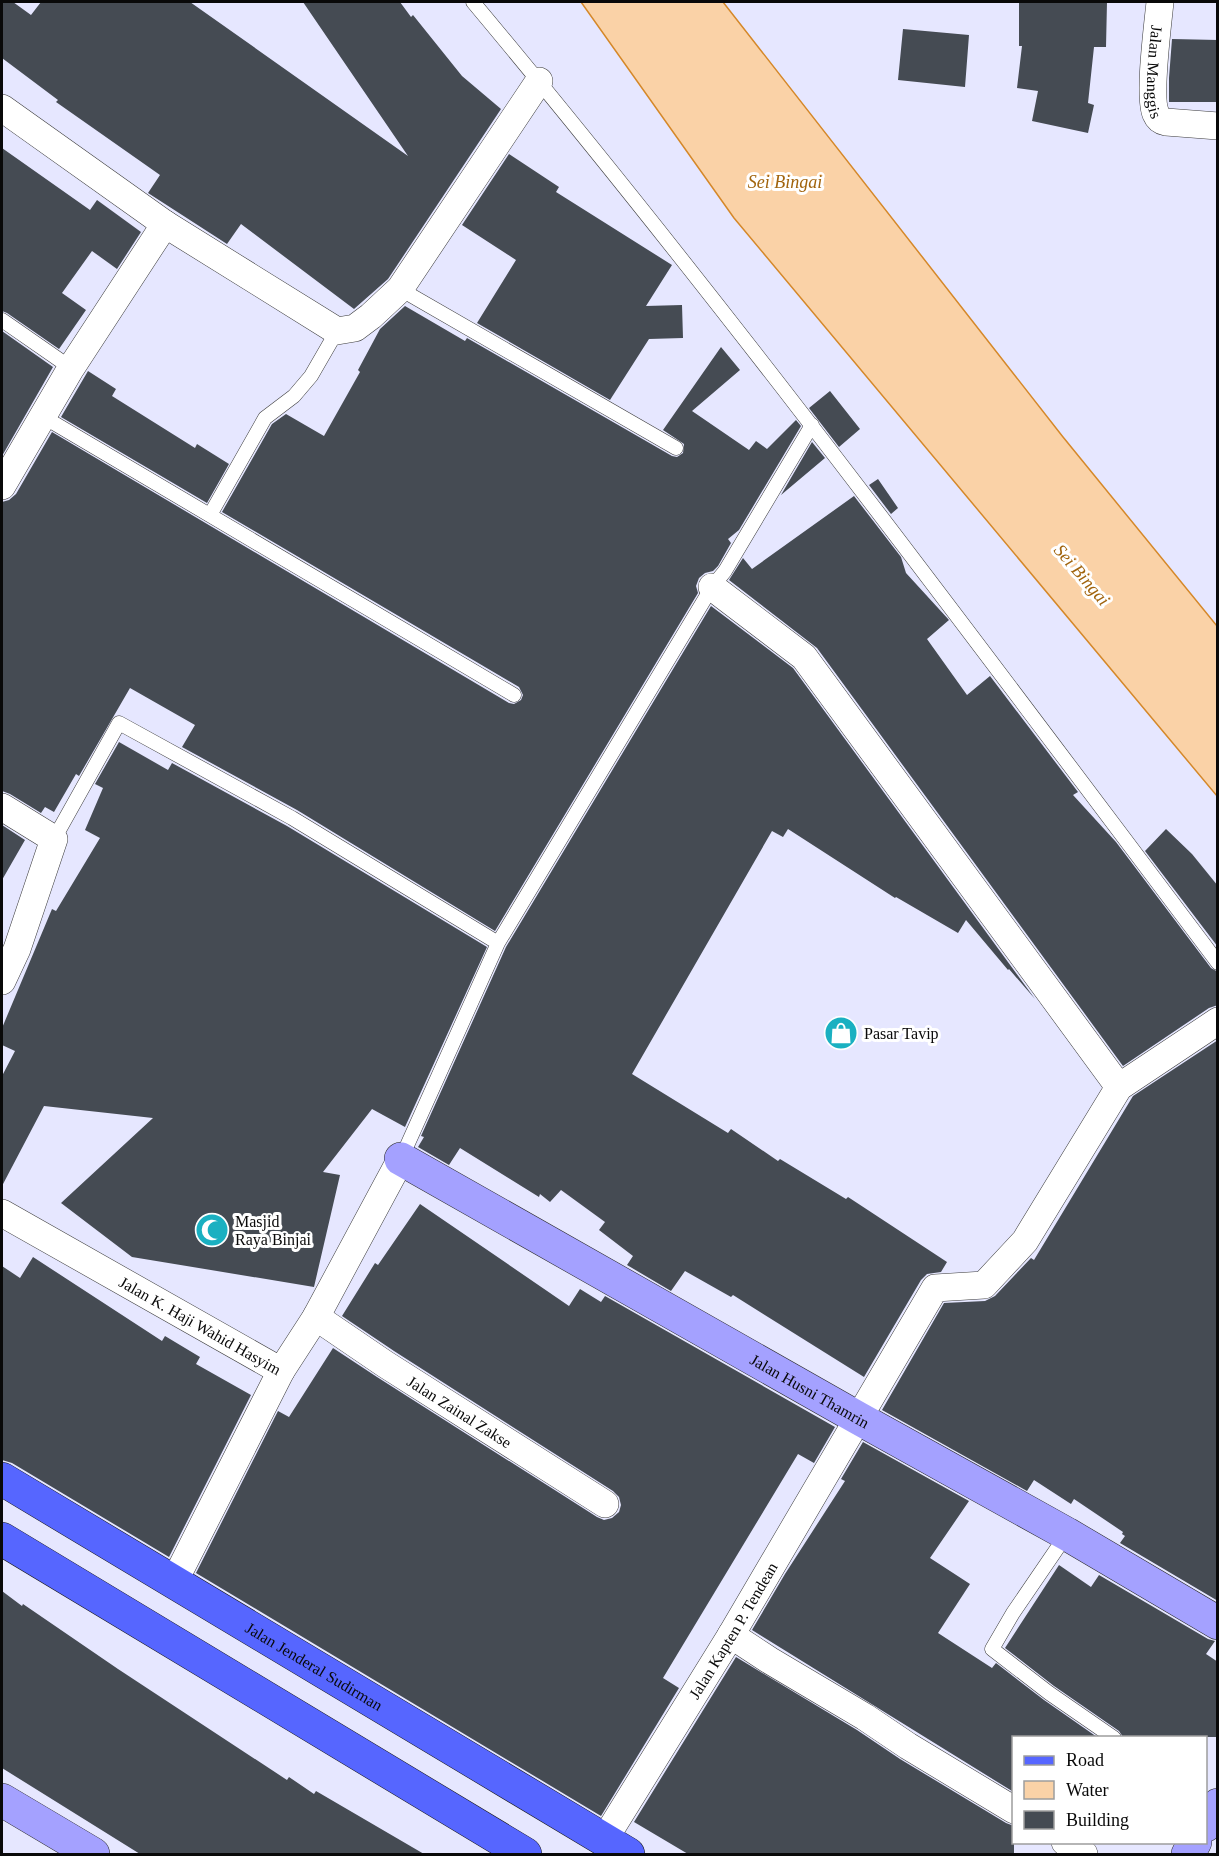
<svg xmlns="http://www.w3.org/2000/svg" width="1219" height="1856" viewBox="0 0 1219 1856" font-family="Georgia,serif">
  <rect width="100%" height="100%" fill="#e6e7ff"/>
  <!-- water -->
  <path fill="#fad2a7" stroke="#d58829" stroke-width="1.5" d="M 581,2 L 723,2 L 1063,437 L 1217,626 L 1217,796 L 734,218 Z"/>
  <!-- building -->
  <path fill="#454b53" d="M 2,2 L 13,2 L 31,15 L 41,2 L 190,2 L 408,156 L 303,2 L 400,2 L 411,17 L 413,15 L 462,76 L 501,109 L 388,279 L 354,309 L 241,224 L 227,244 L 148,193 L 160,175 L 56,102 L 58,100 L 2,58 Z
    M 1019,2 L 1107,2 L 1106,47 L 1094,47 L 1088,103 L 1094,105 L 1088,133 L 1032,121 L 1038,91 L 1017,88 L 1022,46 L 1019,46 Z
    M 903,29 L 969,35 L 965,87 L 898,80 Z
    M 1172,39 L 1218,40 L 1218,102 L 1169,102 L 1169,78 Z
    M 2,148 L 90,210 L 97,200 L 141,232 L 117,269 L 92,251 L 62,293 L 86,310 L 59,349 L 7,313 L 2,311 Z
    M 509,154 L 559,187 L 556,192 L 672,265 L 646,306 L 682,305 L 683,338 L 649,339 L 610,400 L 477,323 L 516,260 L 462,225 Z
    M 405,306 L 465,341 L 467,338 L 672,456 L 677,457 L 683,453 L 684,444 L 663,430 L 721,347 L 740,370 L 692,411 L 749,450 L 756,441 L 767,449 L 796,420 L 801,426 L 739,530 L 728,539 L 731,543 L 718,566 L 713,571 L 705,573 L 699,578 L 696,586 L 698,593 L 495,931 L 297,810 L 182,747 L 195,725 L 130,688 L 79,776 L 76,774 L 54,812 L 45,807 L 41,813 L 10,794 L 2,791 L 2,502 L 9,500 L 16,494 L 52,432 L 509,703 L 514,704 L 521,700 L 523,695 L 519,687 L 222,512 L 272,424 L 286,414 L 324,436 L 360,372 L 358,370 L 380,329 Z
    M 2,331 L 53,367 L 2,456 Z
    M 88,371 L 116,389 L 112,396 L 195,448 L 197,444 L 229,464 L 207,503 L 61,417 Z
    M 830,391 L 860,429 L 839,447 L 809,408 Z
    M 812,442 L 825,458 L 781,495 Z
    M 878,479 L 898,508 L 891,514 L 869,485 Z
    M 854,496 L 901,557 L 906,573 L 949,620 L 927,639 L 967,695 L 990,676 L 1078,792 L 1073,795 L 1116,842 L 1211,968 L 1218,972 L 1218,1005 L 1209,1008 L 1123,1066 L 817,648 L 729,580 L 743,558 L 752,569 Z
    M 711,606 L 793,668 L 1035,999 L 1009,969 L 1008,970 L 966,920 L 958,933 L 896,897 L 895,898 L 788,829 L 783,837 L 772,831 L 632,1074 L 728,1133 L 731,1129 L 778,1161 L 780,1159 L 846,1199 L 848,1197 L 947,1262 L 941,1272 L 927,1274 L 921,1280 L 864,1377 L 733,1295 L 731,1297 L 685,1271 L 671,1291 L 627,1265 L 633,1256 L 599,1230 L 605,1222 L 561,1190 L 550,1202 L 540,1194 L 539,1197 L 460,1148 L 449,1165 L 418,1147 L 424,1137 L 421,1136 L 506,947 Z
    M 119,742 L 168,770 L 172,763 L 287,826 L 487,947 L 405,1127 L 372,1109 L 323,1172 L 340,1175 L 314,1287 L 132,1257 L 61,1203 L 153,1118 L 44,1106 L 2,1186 L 2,1076 L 15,1051 L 2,1045 L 2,1028 L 52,909 L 56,911 L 100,838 L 85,830 L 103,788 L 95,784 Z
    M 2,825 L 25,840 L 2,880 Z
    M 1166,829 L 1192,854 L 1218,886 L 1218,947 L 1145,851 Z
    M 1218,1040 L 1218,1601 L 1120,1543 L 1125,1536 L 1122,1534 L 1123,1532 L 1074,1499 L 1071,1504 L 1034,1480 L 1027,1491 L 882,1410 L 944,1303 L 985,1301 L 995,1296 L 1031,1258 L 1034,1260 L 1133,1096 Z
    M 420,1204 L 569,1306 L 580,1289 L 601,1302 L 605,1296 L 835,1427 L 814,1463 L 798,1454 L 663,1678 L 679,1688 L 601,1816 L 196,1573 L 278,1411 L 289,1417 L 333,1348 L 377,1377 L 597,1517 L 604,1520 L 612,1518 L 619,1512 L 621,1505 L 619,1497 L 613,1491 L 394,1351 L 342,1316 L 375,1263 L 378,1265 Z
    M 33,1257 L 162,1341 L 165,1336 L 200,1357 L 196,1364 L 251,1395 L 169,1557 L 12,1463 L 2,1460 L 2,1266 L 20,1278 Z
    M 863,1442 L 969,1501 L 930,1558 L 970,1584 L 938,1633 L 992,1668 L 996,1663 L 1044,1700 L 1097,1737 L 1014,1737 L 1012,1791 L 752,1630 L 785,1574 L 845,1481 L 841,1479 Z
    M 1059,1565 L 1091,1587 L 1099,1575 L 1208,1639 L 1215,1641 L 1206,1654 L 1218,1662 L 1218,1737 L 1123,1737 L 1119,1731 L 1054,1686 L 1005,1648 Z
    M 2,1591 L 22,1606 L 23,1604 L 118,1669 L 287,1780 L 289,1777 L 314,1794 L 316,1791 L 424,1854 L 140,1854 L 2,1768 Z
    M 736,1657 L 857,1730 L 900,1759 L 1006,1823 L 1014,1826 L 1014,1854 L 688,1854 L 634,1822 Z"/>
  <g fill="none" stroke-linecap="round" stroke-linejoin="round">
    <!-- lane casing -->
    <g stroke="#3c3c3c" stroke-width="15">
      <path id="lane" d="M 473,2 C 733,313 974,639 1218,963
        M 400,289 L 676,448
        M 2,320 L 71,368
        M 42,416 L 514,695
        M 210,515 L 265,418 L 294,396 L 311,376 L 337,331
        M 54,839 L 119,723 L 292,818 L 498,943
        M 401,1159 L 498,943 L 712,587 L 725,571 L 812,425
        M 1067,1534 L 1013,1613 L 992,1649 L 1049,1693 L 1114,1738"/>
    </g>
    <!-- street casing -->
    <g stroke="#3c3c3c" stroke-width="28">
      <g id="street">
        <path id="s1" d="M 1160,2 C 1158,23 1148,98 1156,114 C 1158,119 1161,121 1166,122 L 1218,126"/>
        <path d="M 2,108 L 165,224"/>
        <path d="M 2,486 L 71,368 L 165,224 L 337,331 L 355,328 L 371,316 L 400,289 L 539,81"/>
        <path d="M 712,587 L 804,657 L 1119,1087"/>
        <path d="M 2,807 L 54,839 L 17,949 L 2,981"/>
        <path id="s2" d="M 2,1213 L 281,1371 L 316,1317 L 401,1159"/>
        <path id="s3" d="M 316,1317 L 385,1364 L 605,1504"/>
        <path d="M 174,1582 L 281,1371"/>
        <path d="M 731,1635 L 769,1660 L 865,1717 L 908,1746 L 1014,1810"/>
        <path id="s4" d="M 604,1840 L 731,1635 L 935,1288 L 984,1285 L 1025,1241 L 1119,1087 L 1218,1021"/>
        <path d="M 1065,1842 L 1084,1854"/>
      </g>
    </g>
    <!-- secondary casing -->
    <g stroke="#2b2b2b" stroke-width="34">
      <g id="secondary">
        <path id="s5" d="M 401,1159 L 858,1418 L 1067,1534 L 1218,1623"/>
        <path d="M 2,1800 L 93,1854"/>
        <path d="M 1206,1825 L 1218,1805"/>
        <path d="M 1188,1854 L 1195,1842"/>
      </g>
    </g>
    <!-- primary casing -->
    <g stroke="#1a1a1a" stroke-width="34">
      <g id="primary">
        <path id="s6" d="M 2,1479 L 628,1854"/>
        <path d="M 2,1539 L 525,1854"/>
      </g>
    </g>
    <!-- lane -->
    <use href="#lane" stroke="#fff" stroke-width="14"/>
    <!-- street -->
    <use href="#street" stroke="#fff" stroke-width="27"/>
    <!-- secondary -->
    <use href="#secondary" stroke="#a4a1ff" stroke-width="33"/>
    <!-- primary -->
    <use href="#primary" stroke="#5666ff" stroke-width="33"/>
  </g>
  <!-- icons -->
  <defs>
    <g id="shop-disc" transform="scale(1.725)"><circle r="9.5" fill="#1ab0c1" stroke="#fff"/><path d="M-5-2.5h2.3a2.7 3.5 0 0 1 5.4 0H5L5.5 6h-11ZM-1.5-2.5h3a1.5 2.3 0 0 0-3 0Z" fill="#fff"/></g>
    <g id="mosque-disc" transform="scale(1.725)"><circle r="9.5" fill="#1ab0c1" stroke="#fff"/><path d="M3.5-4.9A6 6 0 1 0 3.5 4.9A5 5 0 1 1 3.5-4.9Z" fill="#fff"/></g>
  </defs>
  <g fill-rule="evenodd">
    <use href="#shop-disc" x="841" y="1033"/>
    <use href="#mosque-disc" x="212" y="1230"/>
  </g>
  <g text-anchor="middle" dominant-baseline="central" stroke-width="6" stroke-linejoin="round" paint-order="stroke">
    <!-- street labels -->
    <g font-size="16" fill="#090909" stroke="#fff">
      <text stroke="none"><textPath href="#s1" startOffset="70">Jalan Manggis</textPath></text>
      <text stroke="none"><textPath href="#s2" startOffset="228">Jalan K. Haji Wahid Hasyim</textPath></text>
      <text stroke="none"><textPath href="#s5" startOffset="470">Jalan Husni Thamrin</textPath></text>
      <text stroke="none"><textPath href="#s3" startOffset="172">Jalan Zainal Zakse</textPath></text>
      <text stroke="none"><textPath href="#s4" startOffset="246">Jalan Kapten P. Tendean</textPath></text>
      <text stroke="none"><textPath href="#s6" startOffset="364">Jalan Jenderal Sudirman</textPath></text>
    </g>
    <!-- poi labels -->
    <g font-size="16" fill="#090909" stroke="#fff" text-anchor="start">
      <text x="864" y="1033">Pasar Tavip</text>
      <text x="235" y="1221">Masjid<tspan x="235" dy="18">Raya Binjai</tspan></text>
    </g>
    <!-- water labels -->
    <g font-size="18" font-style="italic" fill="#a1640d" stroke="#fff">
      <text x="785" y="182">Sei Bingai</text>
      <text transform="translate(1082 575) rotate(49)">Sei Bingai</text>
    </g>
  </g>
  <!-- border -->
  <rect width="1219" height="1856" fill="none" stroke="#090909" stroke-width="6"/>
  <!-- legend -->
  <rect x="1012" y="1736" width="195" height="108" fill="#ffffff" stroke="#9d9d9d" stroke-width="1.5"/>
  <rect x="1024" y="1756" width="30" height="9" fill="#5666ff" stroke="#9d9d9d" stroke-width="1.5"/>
  <text x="1066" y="1766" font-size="18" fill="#090909">Road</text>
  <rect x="1024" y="1781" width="30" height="18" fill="#fad2a7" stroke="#9d9d9d" stroke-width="1.5"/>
  <text x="1066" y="1796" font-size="18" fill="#090909">Water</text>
  <rect x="1024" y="1811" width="30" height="18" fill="#454b53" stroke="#9d9d9d" stroke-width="1.5"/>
  <text x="1066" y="1826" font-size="18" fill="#090909">Building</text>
</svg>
